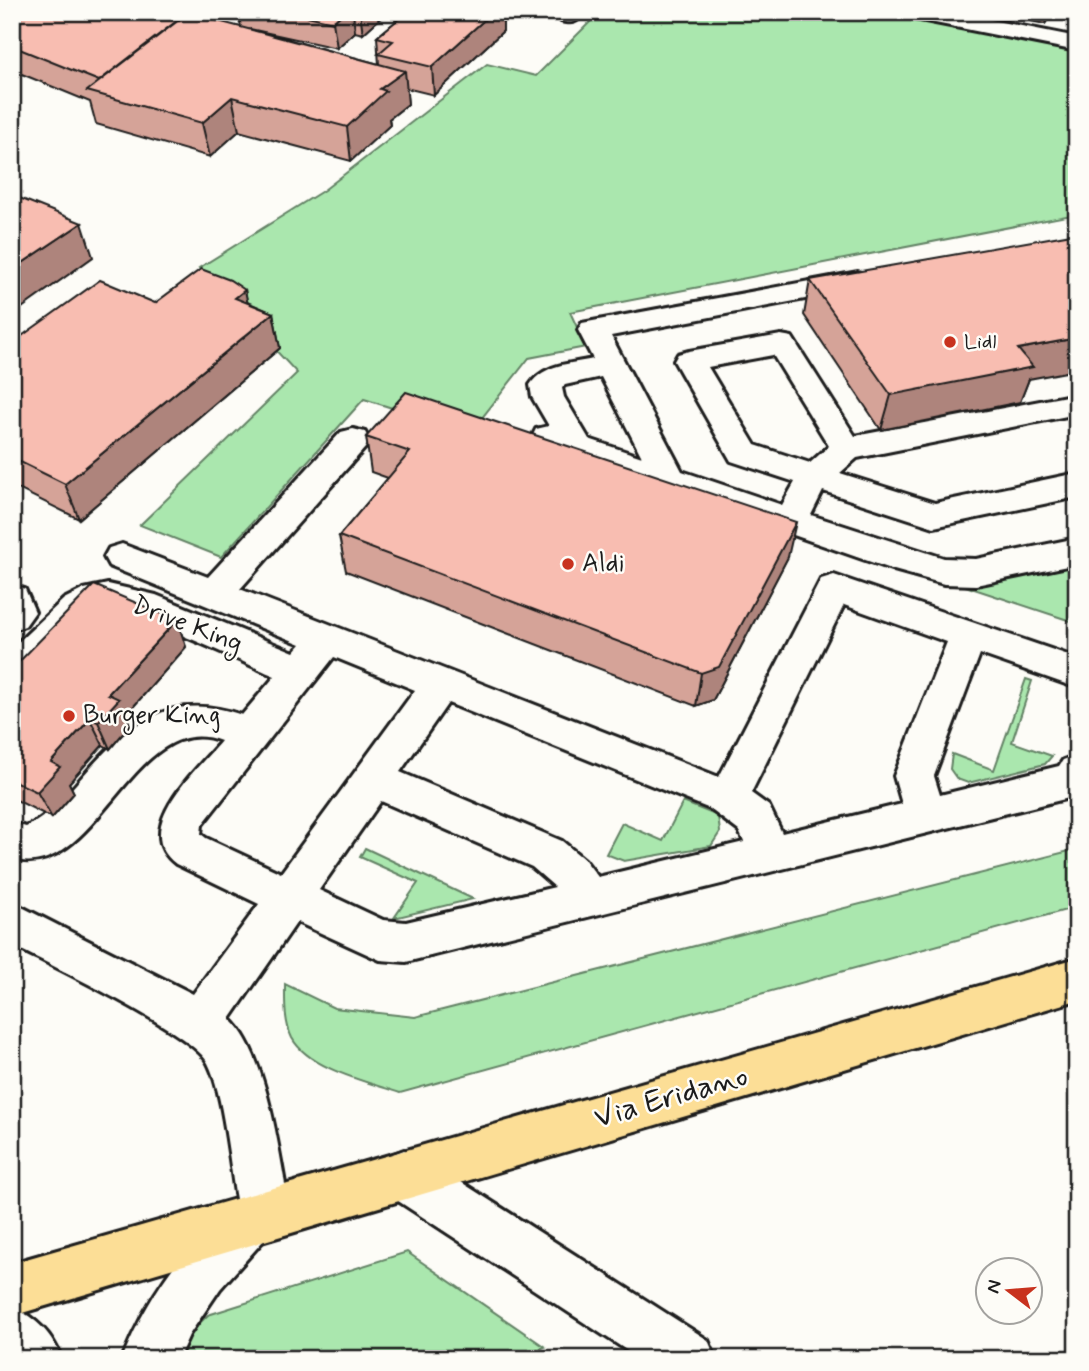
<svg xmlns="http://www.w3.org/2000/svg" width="1089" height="1371" viewBox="0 0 1089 1371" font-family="Mynerve,sans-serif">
  <rect width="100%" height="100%" fill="#fdfcf7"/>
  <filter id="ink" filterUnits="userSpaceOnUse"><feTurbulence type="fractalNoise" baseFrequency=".0143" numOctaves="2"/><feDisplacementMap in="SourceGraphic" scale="14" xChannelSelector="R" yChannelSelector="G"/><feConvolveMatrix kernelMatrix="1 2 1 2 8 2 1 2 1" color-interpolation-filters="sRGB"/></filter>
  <g filter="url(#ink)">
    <!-- green -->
    <path fill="#aae7ae" stroke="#638265" stroke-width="2" d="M 600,12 L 885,12 L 1077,51 L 1077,214 L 570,312 L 586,347 L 529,358 L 470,433 L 364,399 L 221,557 L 140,525 L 297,373 L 199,268 L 324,190 L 487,64 L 536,76 Z
      M 1077,561 L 1077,623 L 962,585 Z
      M 1026,679 L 1032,681 L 1012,742 L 1052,756 L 1045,764 L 968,783 L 957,779 L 950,769 L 952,754 L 994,770 Z
      M 683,802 L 718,816 L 720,832 L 711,846 L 624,861 L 606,854 L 622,823 L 663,841 Z
      M 365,848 L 473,899 L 394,918 L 418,883 L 360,857 Z
      M 1077,849 L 1077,907 L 400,1093 C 368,1082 309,1069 292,1038 C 284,1022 285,1001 285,984 L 334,1008 L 415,1017 Z
      M 407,1252 L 545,1347 L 511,1359 L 173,1359 L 181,1341 L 208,1315 Z"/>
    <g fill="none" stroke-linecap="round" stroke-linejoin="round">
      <!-- minor casing -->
      <g stroke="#1c1c1c" stroke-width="6">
        <path id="minor" d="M 560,12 L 584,12 C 578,22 572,24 561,21 L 558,16 Z
          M 904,12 L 951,12 L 1077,37 L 1077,51 L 915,19 L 907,17 Z
          M 858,272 L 868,275 L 872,281 L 868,287 L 611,336 L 682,471 L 782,505 L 795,482 L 731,461 L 674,361 L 678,354 L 689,351 L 781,335 L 792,337 L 855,436 L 1077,394 L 1077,414 L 857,458 L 840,473 L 935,503 L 1077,473 L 1077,497 L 934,527 L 823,491 L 811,515 L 944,558 L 976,559 L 1077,538 L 1077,564 L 976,585 L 944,584 L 894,570 L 566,456 L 536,445 L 532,437 L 536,429 L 549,426 L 532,397 L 530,385 C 544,364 570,364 593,359 L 578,330 L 582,323 ZM 773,355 L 829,446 L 810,463 L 755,445 L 708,367 ZM 601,377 L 642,457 L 589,439 L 564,397 L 562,388 L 565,385 Z
          M 353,429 L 365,432 L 369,440 L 365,448 L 240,589 L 719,777 L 821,579 L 834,575 L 1077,658 L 1077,688 L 980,654 L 934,776 L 940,795 L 1059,766 L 1063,760 L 1077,755 L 1077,796 L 406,962 L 380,960 L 297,922 L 230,1019 C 269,1054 280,1164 291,1216 L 283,1234 L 263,1241 L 220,1289 L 189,1335 L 178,1359 L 122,1359 C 149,1293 180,1255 228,1203 L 236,1199 C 230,1165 223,1092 208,1063 C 192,1032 50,965 12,945 L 12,902 L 193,994 L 259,904 L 176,864 C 129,829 198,769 221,741 C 134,706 96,884 12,859 L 12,823 L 26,827 C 50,816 66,795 83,776 C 129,723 170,690 242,715 L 275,676 C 246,664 123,604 100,613 C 78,623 44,663 25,682 L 12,686 L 12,648 L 64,599 L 84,589 L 108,584 L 156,595 L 294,652 L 301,644 L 109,566 L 104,557 L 109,548 L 122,544 L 208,577 L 341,432 ZM 844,605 L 947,642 L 894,776 L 902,804 L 782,833 L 769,806 L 751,793 ZM 334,657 L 415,690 L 281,873 L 206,838 L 201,834 L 202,825 ZM 448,703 L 710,809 L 739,831 L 744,842 L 598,877 L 585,860 L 562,841 L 400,772 ZM 381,801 L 532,867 L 555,887 L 406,922 L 383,920 L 319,890 Z
          M 12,585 L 25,589 L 35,612 L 25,626 L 12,630 Z
          M 404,1150 L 422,1157 L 708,1340 L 716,1359 L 640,1359 L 386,1193 L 379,1175 L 386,1157 Z
          M 12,1307 C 37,1318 52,1334 62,1359 L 12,1359 Z"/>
      </g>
      <!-- major casing -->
      <g stroke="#1c1c1c" stroke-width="6">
        <path id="major" d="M 1077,958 L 1077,1000 L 12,1316 L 12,1263 Z"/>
      </g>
      <!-- minor -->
      <use href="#minor" fill="#fdfcf7" fill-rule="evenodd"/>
      <!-- major -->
      <use href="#major" fill="#fcde96" fill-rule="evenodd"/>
    </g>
    <!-- wall -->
    <path fill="#d5a398" stroke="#1c1c1c" stroke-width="2" d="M 12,12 L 183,16 L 241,27 L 238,12 L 387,12 L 363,34 L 355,32 L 337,48 L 250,29 L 379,64 L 377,37 L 407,12 L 503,12 L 503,31 L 434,95 L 406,88 L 408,104 L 389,119 L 390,125 L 351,161 L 239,131 L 210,157 L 96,124 L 90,102 L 12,70 Z
      M 989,12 L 1052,12 L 1045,24 Z
      M 1057,12 L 1077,12 L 1077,16 Z
      M 810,280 L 1029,379 L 1020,402 L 881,430 L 804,315 Z
      M 245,290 L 247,302 L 273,313 L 280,348 L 79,519 L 12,486 L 12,343 L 155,303 Z
      M 366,437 L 788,557 L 713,700 L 696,706 L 346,571 L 339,536 L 388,478 L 371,472 Z
      M 177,620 L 186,647 L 126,715 L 130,725 L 110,749 L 103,745 L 69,783 L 74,793 L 52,818 L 12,798 L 12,669 Z"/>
    <!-- shaded-wall -->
    <path fill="#ae847c" stroke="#1c1c1c" stroke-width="2" d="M 344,12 L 353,12 L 355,32 L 337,48 L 333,22 Z
      M 360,12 L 387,12 L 363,34 Z
      M 493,12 L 503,12 L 503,31 L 434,95 L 432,67 Z
      M 1049,12 L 1052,12 L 1045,24 Z
      M 405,71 L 408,104 L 389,119 L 390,125 L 351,161 L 347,127 L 380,89 Z
      M 232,97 L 239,131 L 210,157 L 202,123 Z
      M 82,223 L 93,257 L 12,315 L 12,270 Z
      M 245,290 L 252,325 L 235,298 Z
      M 273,313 L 280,348 L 79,519 L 65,484 Z
      M 1077,338 L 1077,370 L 1029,379 L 1020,402 L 881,430 L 891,395 L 1018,349 Z
      M 796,522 L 788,557 L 713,700 L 696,706 L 701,673 Z
      M 177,620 L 186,647 L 126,715 L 130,725 L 110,749 L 98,722 L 108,694 Z
      M 90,719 L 103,745 L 69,783 L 74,793 L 52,818 L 37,792 L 51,762 Z"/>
    <!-- building -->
    <path fill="#f8bdb1" stroke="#1c1c1c" stroke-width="2" d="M 12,12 L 172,12 L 183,16 L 99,81 L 12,46 Z
      M 290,12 L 344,12 L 333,22 Z
      M 407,12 L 493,12 L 432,67 L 378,54 L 393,41 L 377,37 Z
      M 188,13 L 405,71 L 380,89 L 386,91 L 347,127 L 232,97 L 202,123 L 87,91 Z
      M 12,195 L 82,223 L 12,270 Z
      M 1077,233 L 1077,338 L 1018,349 L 1033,367 L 891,395 L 810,280 Z
      M 201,269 L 230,280 L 245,290 L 235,298 L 273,313 L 65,484 L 12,458 L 12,343 L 100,280 L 155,303 Z
      M 406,392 L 796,522 L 719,667 L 701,673 L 339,536 L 410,452 L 366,437 Z
      M 94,585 L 177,620 L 108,694 L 119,699 L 98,722 L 90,719 L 51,762 L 60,767 L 37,792 L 12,780 L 12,669 Z"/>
  </g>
  <!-- markers -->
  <g fill="#c8321e" stroke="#fdfcf7" stroke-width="2.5">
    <circle cx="950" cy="342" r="7"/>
    <circle cx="568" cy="564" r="7"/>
    <circle cx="69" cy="716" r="7"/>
  </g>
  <g text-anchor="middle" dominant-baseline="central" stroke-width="5" stroke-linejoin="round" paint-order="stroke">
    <!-- far-poi labels -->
    <g font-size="21" fill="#1c1c1c" stroke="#fdfcf7" text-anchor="start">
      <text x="964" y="342">Lidl</text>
    </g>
    <!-- poi labels -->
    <g font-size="26" fill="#1c1c1c" stroke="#fdfcf7" text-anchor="start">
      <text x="582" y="564">Aldi</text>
      <text x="83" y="716">Burger King</text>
    </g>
    <!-- street labels -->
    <g font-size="26" fill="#1c1c1c" stroke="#fdfcf7">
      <text transform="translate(187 625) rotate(21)">Drive King</text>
    </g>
    <!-- near-street labels -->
    <g font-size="32" fill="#1c1c1c" stroke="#fdfcf7">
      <text transform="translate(671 1097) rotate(-16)">Via Eridano</text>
    </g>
  </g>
  <!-- margin -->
  <rect width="1089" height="1371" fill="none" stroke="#fdfcf7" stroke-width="42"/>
  <rect x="21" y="21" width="1047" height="1329" fill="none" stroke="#1c1c1c" stroke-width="2.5" filter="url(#ink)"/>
  <!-- north arrow -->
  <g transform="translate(1009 1291) rotate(286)"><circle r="33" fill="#fdfcf7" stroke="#a3a29f" stroke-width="2"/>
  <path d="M0-5L12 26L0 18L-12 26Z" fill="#c8321e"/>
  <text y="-10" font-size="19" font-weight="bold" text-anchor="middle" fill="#1c1c1c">N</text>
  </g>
</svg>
